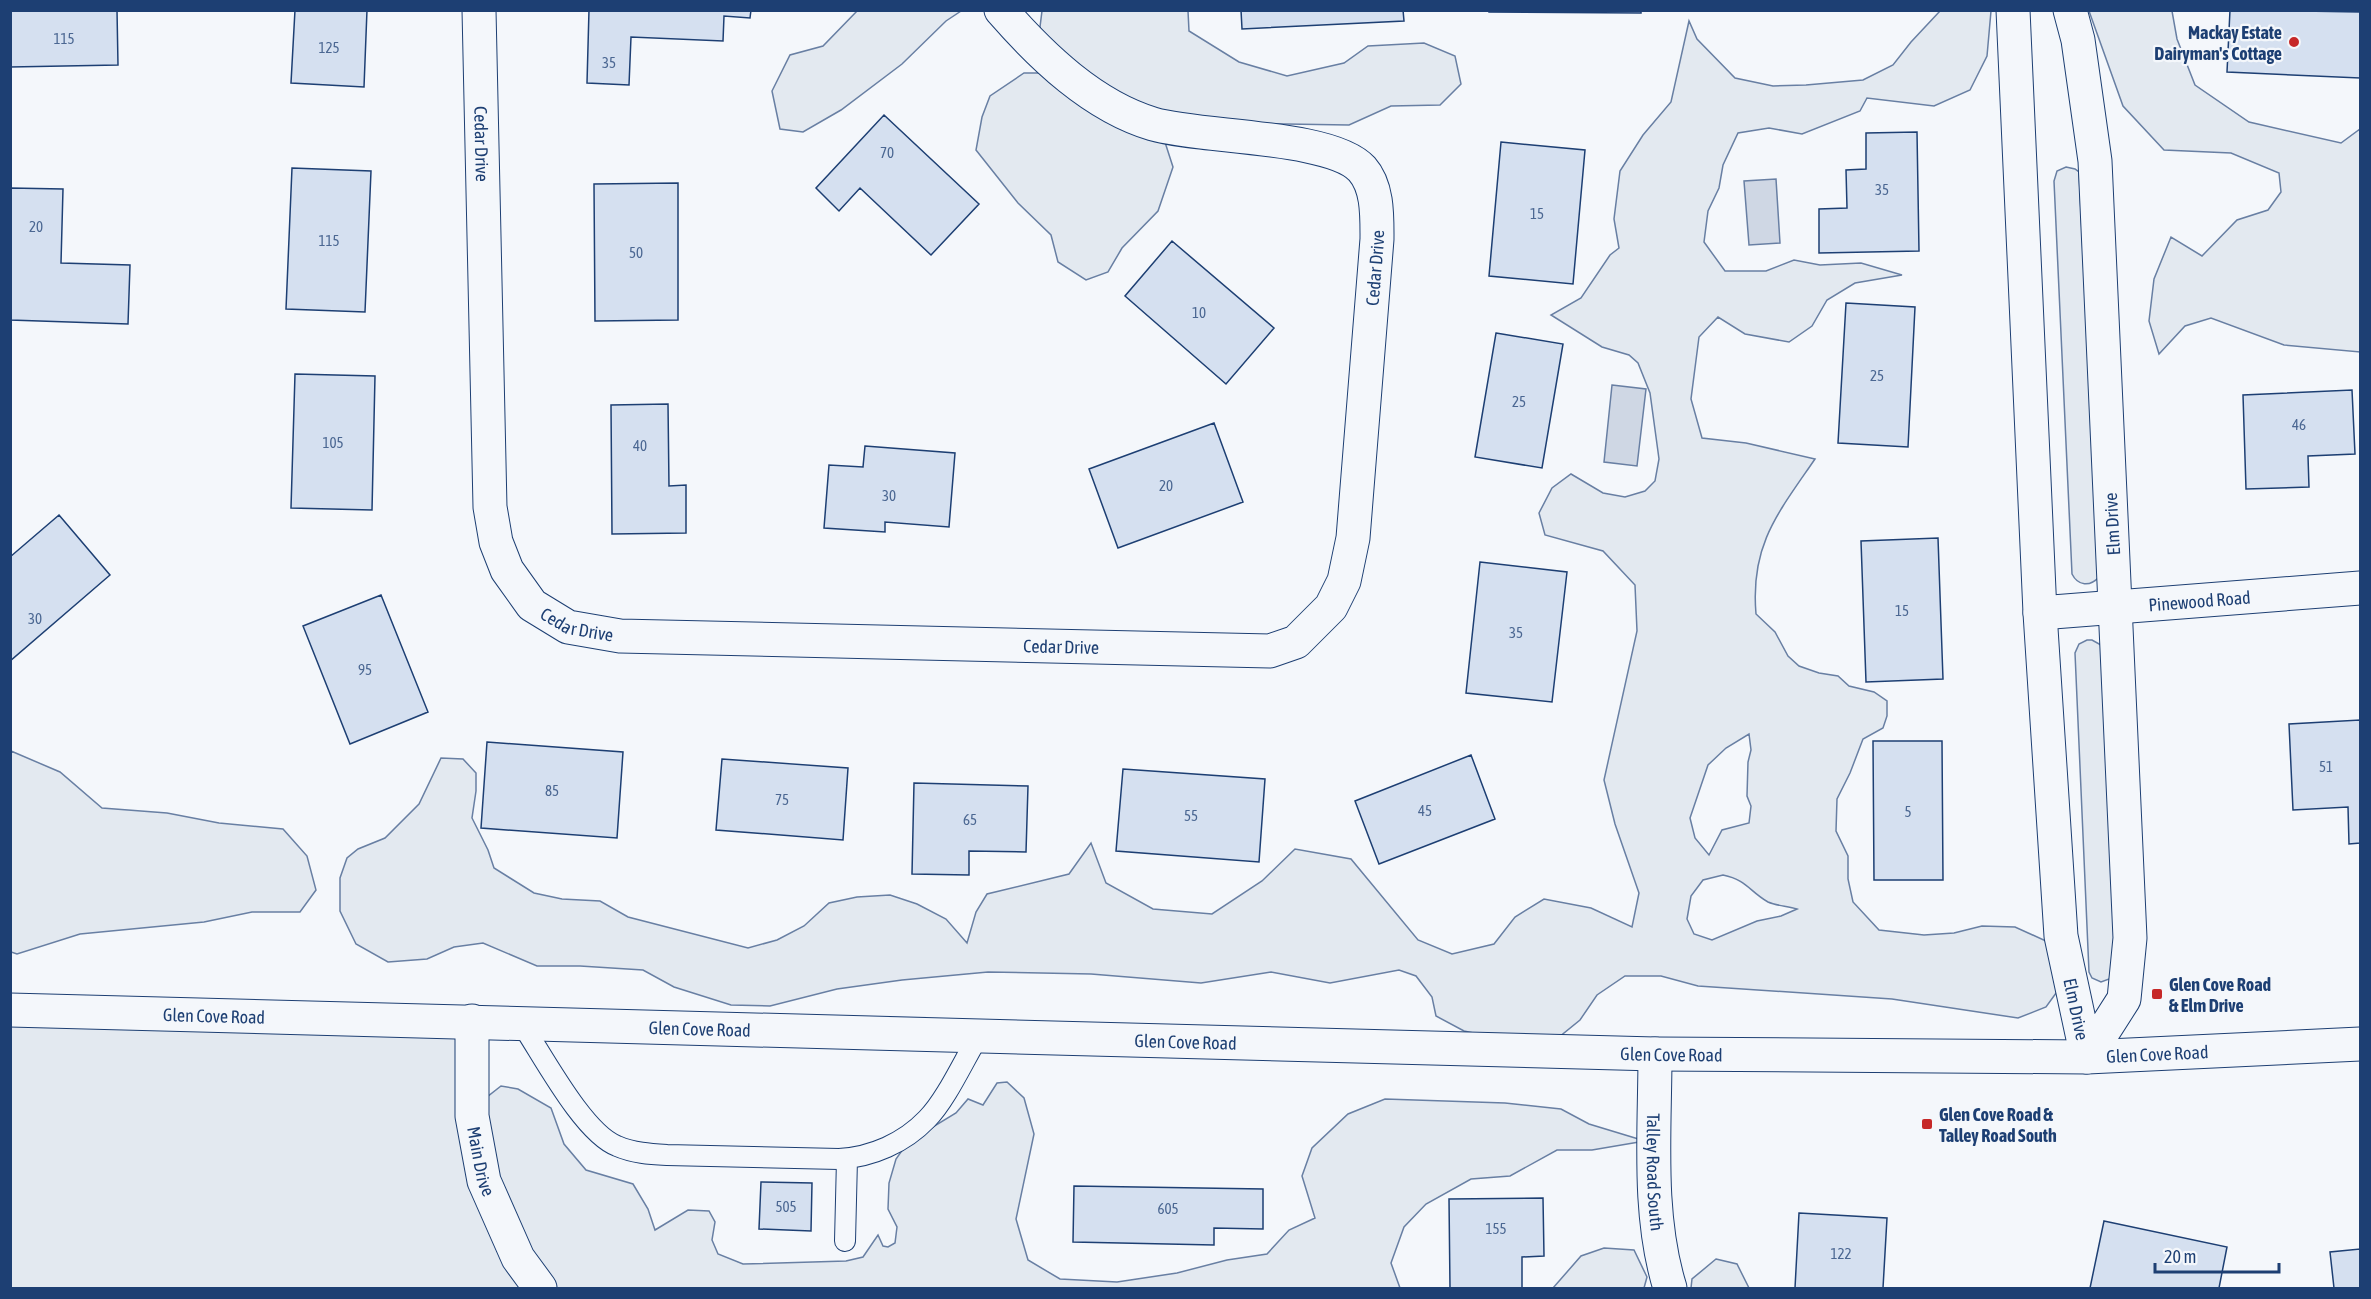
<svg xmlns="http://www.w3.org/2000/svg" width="2371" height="1299" viewBox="0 0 2371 1299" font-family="'Asap Condensed',sans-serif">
  <rect width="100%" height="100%" fill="#f4f7fb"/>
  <!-- green -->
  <path fill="#e3e9f0" stroke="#687fa3" stroke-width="1.5" fill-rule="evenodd" d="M 858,10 L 961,11 L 946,21 L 902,64 L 841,110 L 803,132 L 780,129 L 772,91 L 790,55 L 823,46 Z
    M 1042,11 L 1188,11 L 1189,31 L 1239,62 L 1287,76 L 1344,63 L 1368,46 L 1424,43 L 1455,56 L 1461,84 L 1440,105 L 1391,106 L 1349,125 L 1224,123 L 1163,136 L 1173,167 L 1158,211 L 1122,248 L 1108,272 L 1086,280 L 1058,262 L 1051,235 L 1018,203 L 976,150 L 982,117 L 990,96 L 1024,73 L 1053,73 L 1040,27 Z
    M 1940,11 L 1991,11 L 1987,56 L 1970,90 L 1934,106 L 1867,98 L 1860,111 L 1802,134 L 1769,128 L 1738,133 L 1723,165 L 1719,188 L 1708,211 L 1704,242 L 1725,271 L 1766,271 L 1794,260 L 1820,265 L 1861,263 L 1902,275 L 1855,283 L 1827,300 L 1812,326 L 1789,342 L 1745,334 L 1718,317 L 1699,337 L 1691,399 L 1702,438 L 1746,443 L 1815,459 C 1778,513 1750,545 1756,614 L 1775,632 L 1788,656 L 1799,666 L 1819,673 L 1838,676 L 1849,686 L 1874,692 L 1887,701 L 1887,716 L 1883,728 L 1863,739 L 1850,773 L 1837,799 L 1836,831 L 1848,856 L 1848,879 L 1853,902 L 1879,930 L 1924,935 L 1954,933 L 1982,926 L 2015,927 L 2046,941 L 2059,989 L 2046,1007 L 2018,1018 L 1892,999 L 1698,986 L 1661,976 L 1625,976 L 1597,995 L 1580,1020 L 1559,1037 L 1525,1044 L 1464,1031 L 1436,1016 L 1432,997 L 1416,976 L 1399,970 L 1330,983 L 1271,972 L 1201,983 L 1091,974 L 988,972 L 902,980 L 837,989 L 770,1006 L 731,1005 L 674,987 L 643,970 L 580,966 L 537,966 L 483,943 L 454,947 L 427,959 L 388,962 L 356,944 L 340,911 L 340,878 L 347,858 L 358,849 L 385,838 L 419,804 L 441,758 L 463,759 L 476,773 L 476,791 L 472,818 L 488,850 L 494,868 L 534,893 L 562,899 L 600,901 L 628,917 L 748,948 L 777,940 L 804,926 L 829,903 L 857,897 L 890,895 L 917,904 L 946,919 L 967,943 L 976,912 L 987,894 L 1069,874 L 1091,843 L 1106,883 L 1153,909 L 1212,914 L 1262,881 L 1295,849 L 1351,859 L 1418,940 L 1452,954 L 1494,944 L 1515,917 L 1544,899 L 1591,908 L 1632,927 L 1639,893 L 1615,824 L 1604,780 L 1637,631 L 1635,585 L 1603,551 L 1545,535 L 1539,513 L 1552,488 L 1571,474 L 1603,493 L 1625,497 L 1645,491 L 1655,481 L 1659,459 L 1650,393 L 1638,363 L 1629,355 L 1602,347 L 1551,315 L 1581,298 L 1610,255 L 1619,248 L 1614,219 L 1620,171 L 1643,135 L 1671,102 L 1689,21 L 1697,39 L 1735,78 L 1773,86 L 1806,85 L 1863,80 L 1893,65 L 1911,42 ZM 1749,734 L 1751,750 L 1748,762 L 1747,796 L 1751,806 L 1749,823 L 1722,830 L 1709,855 L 1695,838 L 1690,818 L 1708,765 L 1726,748 ZM 1723,875 C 1747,880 1749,891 1768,902 C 1777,906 1788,906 1797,909 L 1781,916 L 1757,921 L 1712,940 L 1694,934 L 1687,919 L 1691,896 L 1703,880 Z
    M 2089,11 L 2172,11 L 2177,39 L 2195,85 L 2249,122 L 2341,143 L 2360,129 L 2360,352 L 2284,345 L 2211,318 L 2185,326 L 2159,354 L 2149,321 L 2154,279 L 2171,237 L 2202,256 L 2237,220 L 2268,210 L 2281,192 L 2279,173 L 2231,153 L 2164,150 L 2123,106 Z
    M 2066,167 L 2075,169 L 2079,172 L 2099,577 C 2090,587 2078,586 2072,574 L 2054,181 L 2057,171 Z
    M 2087,640 L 2092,640 L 2101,645 L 2117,968 L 2112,978 L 2101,982 L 2092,978 L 2089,972 L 2075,653 L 2079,644 Z
    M 11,751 L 60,772 L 102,808 L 167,813 L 219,823 L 283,829 L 307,856 L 316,890 L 300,912 L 252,912 L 204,922 L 80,934 L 17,954 L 11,952 Z
    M 11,1010 L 472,1021 L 483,1100 L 501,1086 L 518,1089 L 551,1108 L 564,1144 L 586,1170 L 633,1184 L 648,1209 L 655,1230 L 688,1210 L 709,1211 L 715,1222 L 712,1240 L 718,1254 L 743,1264 L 846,1261 L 863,1257 L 878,1235 L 883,1246 L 888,1247 L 895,1243 L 897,1227 L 888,1209 L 889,1183 L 896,1159 L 908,1142 L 956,1113 L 968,1099 L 983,1105 L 997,1083 L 1007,1082 L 1024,1098 L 1034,1134 L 1016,1219 L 1028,1260 L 1060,1279 L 1117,1282 L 1177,1273 L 1227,1260 L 1267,1254 L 1289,1230 L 1315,1218 L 1302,1176 L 1312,1148 L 1348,1114 L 1385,1099 L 1505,1103 L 1561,1109 L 1589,1124 L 1645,1141 L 1592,1150 L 1557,1150 L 1510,1176 L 1471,1179 L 1426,1204 L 1404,1227 L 1391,1263 L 1400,1288 L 11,1288 Z
    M 1604,1248 L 1634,1250 L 1647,1277 L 1644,1288 L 1553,1288 L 1581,1256 Z
    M 1716,1259 L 1737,1264 L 1749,1288 L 1691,1288 L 1692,1279 Z"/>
  <!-- water -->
  <path fill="#cfd7e4" stroke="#687fa3" stroke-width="1.5" d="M 1776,179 L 1780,243 L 1749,245 L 1744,181 Z
    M 1612,385 L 1646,389 L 1637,466 L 1604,462 Z"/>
  <!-- building -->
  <path fill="#d5e0f0" stroke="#1d3f73" stroke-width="1.5" d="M 10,10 L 117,10 L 118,65 L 10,67 Z
    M 295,10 L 367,10 L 364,87 L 291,83 Z
    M 589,10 L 751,10 L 750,18 L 724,16 L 723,41 L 631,37 L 629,85 L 587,83 Z
    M 1241,10 L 1403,10 L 1404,21 L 1242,29 Z
    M 1489,10 L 1641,10 L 1641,13 L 1489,12 Z
    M 2230,10 L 2360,12 L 2360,78 L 2227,72 Z
    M 884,115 L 979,204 L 931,255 L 860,188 L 839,211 L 816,188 Z
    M 1917,132 L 1919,251 L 1819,253 L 1819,209 L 1847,208 L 1846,170 L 1866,169 L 1866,133 Z
    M 1501,142 L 1585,150 L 1573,284 L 1489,276 Z
    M 292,168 L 371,171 L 365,312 L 286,309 Z
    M 678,183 L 678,320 L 595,321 L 594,184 Z
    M 10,188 L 63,189 L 61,263 L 130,265 L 128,324 L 10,320 Z
    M 1172,241 L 1274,328 L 1226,384 L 1125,296 Z
    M 1846,303 L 1915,307 L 1908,447 L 1838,443 Z
    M 1496,333 L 1563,344 L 1542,468 L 1475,457 Z
    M 295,374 L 375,376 L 372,510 L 291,508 Z
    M 2352,390 L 2355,454 L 2308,456 L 2309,487 L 2246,489 L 2243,395 Z
    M 668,404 L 669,486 L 686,485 L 686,533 L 612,534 L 611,405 Z
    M 1214,423 L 1243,502 L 1118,548 L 1089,469 Z
    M 865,446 L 955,453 L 949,527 L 885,522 L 885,532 L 824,528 L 829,465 L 863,467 Z
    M 59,515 L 110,575 L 10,661 L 10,557 Z
    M 1938,538 L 1943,679 L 1866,682 L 1861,541 Z
    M 1480,562 L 1567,572 L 1552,702 L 1466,693 Z
    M 381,595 L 428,712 L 350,744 L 303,626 Z
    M 2360,720 L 2360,843 L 2349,844 L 2348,807 L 2293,810 L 2289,724 Z
    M 1873,741 L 1942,741 L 1943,880 L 1874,880 Z
    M 487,742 L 623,752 L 617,838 L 481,828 Z
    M 1471,755 L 1495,819 L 1379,864 L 1355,801 Z
    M 722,759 L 848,768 L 843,840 L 716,830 Z
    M 1123,769 L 1265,779 L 1259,862 L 1116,851 Z
    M 914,783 L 1028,786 L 1026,852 L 969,851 L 969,875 L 912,874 Z
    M 761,1182 L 812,1183 L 811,1231 L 759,1229 Z
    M 1074,1186 L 1263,1189 L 1263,1229 L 1214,1228 L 1214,1245 L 1073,1242 Z
    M 1543,1198 L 1544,1256 L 1522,1257 L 1522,1288 L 1450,1288 L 1449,1199 Z
    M 1799,1213 L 1887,1218 L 1883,1288 L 1795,1288 Z
    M 2104,1221 L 2227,1247 L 2219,1288 L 2090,1288 Z
    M 2360,1249 L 2360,1288 L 2334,1288 L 2330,1252 Z"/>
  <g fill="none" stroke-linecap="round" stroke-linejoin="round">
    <!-- lane casing -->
    <g stroke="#1d3f73" stroke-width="22">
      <path id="lane" d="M 521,1023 C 542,1054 583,1133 617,1146 C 633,1153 650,1154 667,1155 L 839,1159 C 872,1157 904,1143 927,1119 C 946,1100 964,1060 979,1035
        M 845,1241 L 847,1159"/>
    </g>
    <!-- street casing -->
    <g stroke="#1d3f73" stroke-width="35">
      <g id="street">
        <path id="s1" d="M 479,10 L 490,507 L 496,542 L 507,570 L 532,605 L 568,627 L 620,636 L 1270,651 L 1296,642 L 1331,607 L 1344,581 L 1353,538 L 1377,239 C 1377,216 1378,187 1362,169 C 1331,135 1200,138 1153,124 C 1093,106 1042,57 1001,10"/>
        <path id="s2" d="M 2013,10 L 2040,613 L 2061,936 L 2087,1057 L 2124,999 L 2130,938 L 2095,161 L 2078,40 L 2070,10"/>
        <path id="s3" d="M 2040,613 L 2360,588"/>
        <path id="s4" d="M 472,1021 L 472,1116 L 484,1181 L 518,1258 L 540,1288"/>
        <path id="s5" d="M 1655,1054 C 1655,1131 1647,1214 1670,1288"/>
      </g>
    </g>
    <!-- primary casing -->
    <g stroke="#1d3f73" stroke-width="35">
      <g id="primary">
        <path id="s6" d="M 10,1010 L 1655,1054 L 2087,1057 L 2360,1044"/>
      </g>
    </g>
    <!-- lane -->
    <use href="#lane" stroke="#f4f7fb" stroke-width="20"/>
    <!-- street -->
    <use href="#street" stroke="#f4f7fb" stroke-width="33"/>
    <!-- primary -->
    <use href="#primary" stroke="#f4f7fb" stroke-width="33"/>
  </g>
  <!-- markers -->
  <g fill="#c62828" stroke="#f4f7fb" stroke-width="2">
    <circle cx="2294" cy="42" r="6"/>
    <rect x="2151" y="988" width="12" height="12" rx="3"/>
    <rect x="1921" y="1118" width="12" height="12" rx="3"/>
  </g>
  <g text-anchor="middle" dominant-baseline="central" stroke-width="4.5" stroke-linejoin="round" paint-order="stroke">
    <!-- number labels -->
    <g font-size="15" fill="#4b6792">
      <text x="64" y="38">115</text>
      <text x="329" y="47">125</text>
      <text x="609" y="62">35</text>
      <text x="887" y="152">70</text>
      <text x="1882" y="189">35</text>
      <text x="1537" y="213">15</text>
      <text x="36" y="226">20</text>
      <text x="329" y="240">115</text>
      <text x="636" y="252">50</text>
      <text x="1199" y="312">10</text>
      <text x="1877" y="375">25</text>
      <text x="1519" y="401">25</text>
      <text x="2299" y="424">46</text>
      <text x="333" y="442">105</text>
      <text x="640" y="445">40</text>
      <text x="1166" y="485">20</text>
      <text x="889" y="495">30</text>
      <text x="1902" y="610">15</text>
      <text x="35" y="618">30</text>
      <text x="1516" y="632">35</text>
      <text x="365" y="669">95</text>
      <text x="2326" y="766">51</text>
      <text x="552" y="790">85</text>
      <text x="782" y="799">75</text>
      <text x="1425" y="810">45</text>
      <text x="1908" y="811">5</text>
      <text x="1191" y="815">55</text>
      <text x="970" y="819">65</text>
      <text x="786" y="1206">505</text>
      <text x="1168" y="1208">605</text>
      <text x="1496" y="1228">155</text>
      <text x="1841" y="1253">122</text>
    </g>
    <!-- poi labels -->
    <g font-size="18" font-weight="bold" fill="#1d3f73" stroke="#f4f7fb" text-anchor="start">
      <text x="2282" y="32" text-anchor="end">Mackay Estate<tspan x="2282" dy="21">Dairyman's Cottage</tspan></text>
      <text x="2169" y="984">Glen Cove Road<tspan x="2169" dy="21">&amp; Elm Drive</tspan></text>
      <text x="1939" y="1114">Glen Cove Road &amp;<tspan x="1939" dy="21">Talley Road South</tspan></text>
    </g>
    <!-- street labels -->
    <g font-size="18" fill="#1d3f73" stroke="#f4f7fb">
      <text stroke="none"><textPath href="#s1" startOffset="134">Cedar Drive</textPath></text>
      <text stroke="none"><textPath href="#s1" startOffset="1772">Cedar Drive</textPath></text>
      <text transform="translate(2112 524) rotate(-93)">Elm Drive</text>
      <text stroke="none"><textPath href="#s3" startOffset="160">Pinewood Road</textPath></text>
      <text stroke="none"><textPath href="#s1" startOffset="656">Cedar Drive</textPath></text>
      <text stroke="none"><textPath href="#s1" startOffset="1142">Cedar Drive</textPath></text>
      <text stroke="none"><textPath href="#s2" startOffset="1002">Elm Drive</textPath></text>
      <text stroke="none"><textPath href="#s6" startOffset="204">Glen Cove Road</textPath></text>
      <text stroke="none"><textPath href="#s6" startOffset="690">Glen Cove Road</textPath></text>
      <text stroke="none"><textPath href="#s6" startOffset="1176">Glen Cove Road</textPath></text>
      <text stroke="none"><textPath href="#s6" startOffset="1662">Glen Cove Road</textPath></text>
      <text stroke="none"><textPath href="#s6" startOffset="2148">Glen Cove Road</textPath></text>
      <text stroke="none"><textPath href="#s4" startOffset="141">Main Drive</textPath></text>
      <text stroke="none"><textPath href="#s5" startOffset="118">Talley Road South</textPath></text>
    </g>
  </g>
  <!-- border -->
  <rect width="2371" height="1299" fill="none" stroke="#1d3f73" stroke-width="24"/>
  <!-- scale -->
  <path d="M2155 1263v9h124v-9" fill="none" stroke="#1d3f73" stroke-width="3"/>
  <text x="2164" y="1263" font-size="18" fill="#1d3f73" stroke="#f4f7fb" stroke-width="4.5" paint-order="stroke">20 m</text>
</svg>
